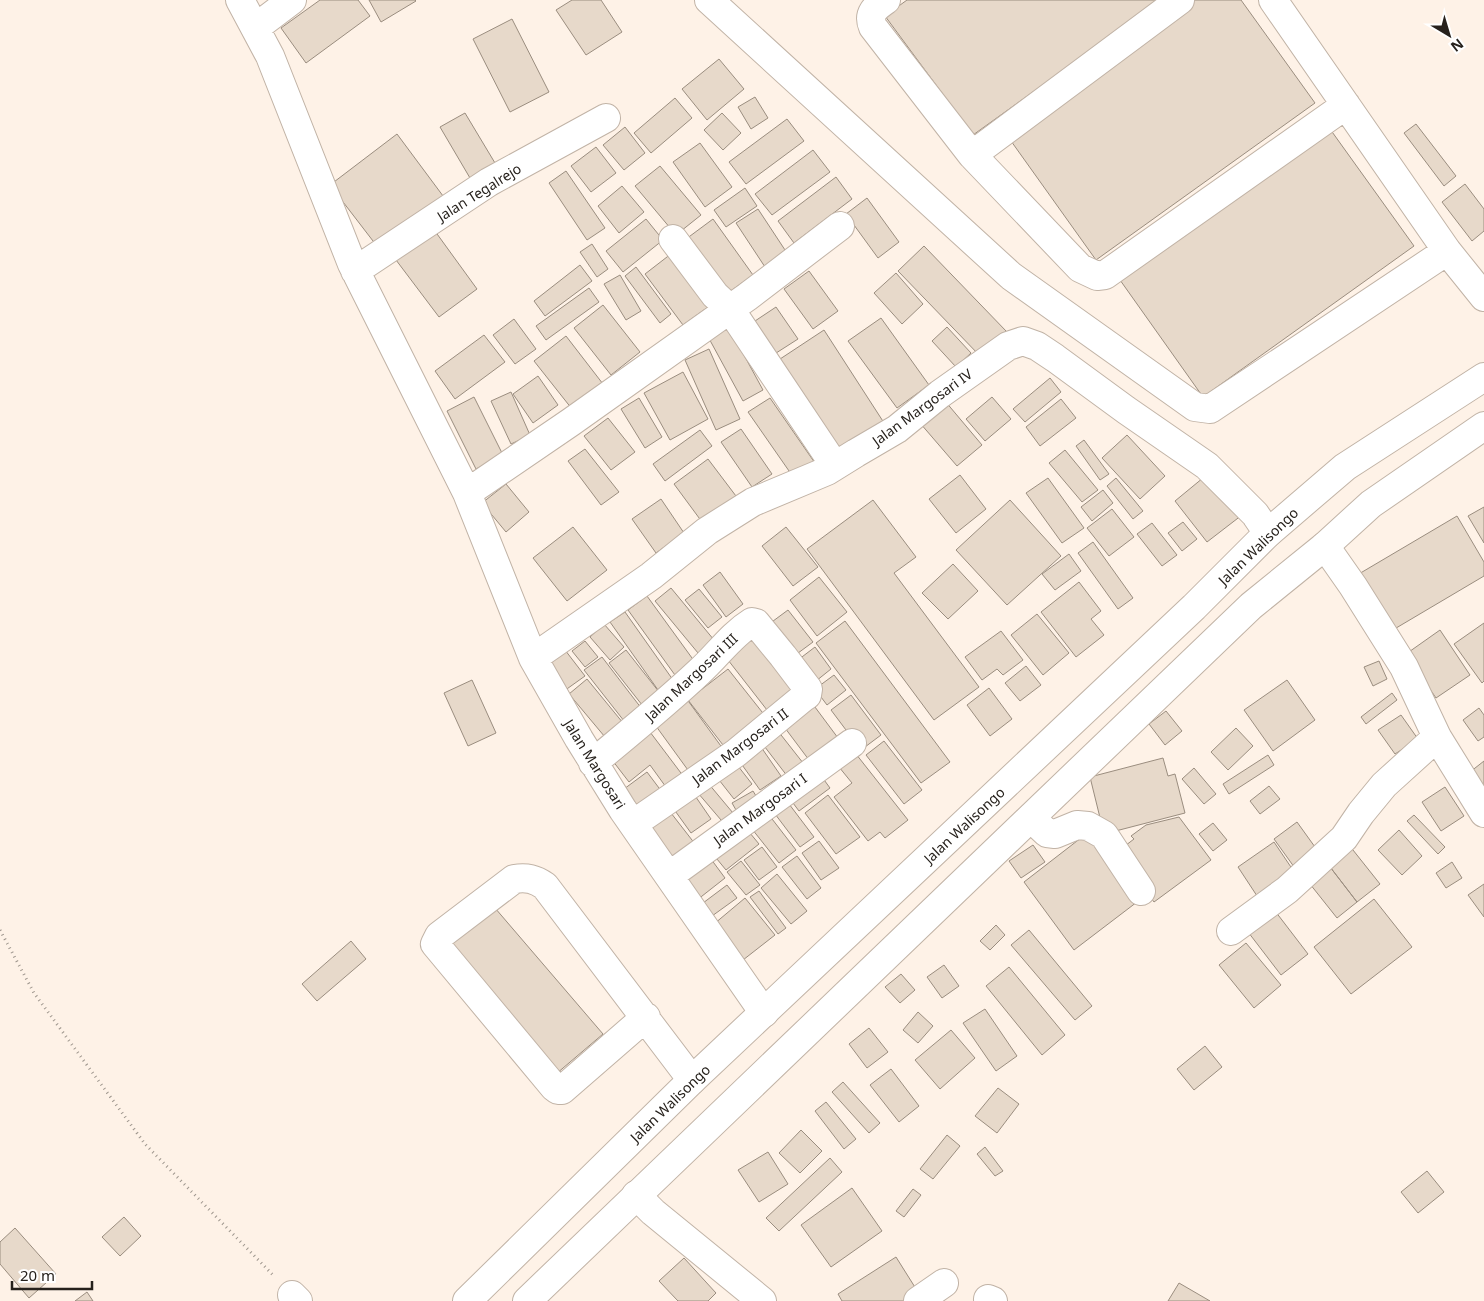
<svg xmlns="http://www.w3.org/2000/svg" width="1484" height="1301" viewBox="0 0 1484 1301" font-family="'Noto Sans',sans-serif">
  <rect width="100%" height="100%" fill="#fef2e7"/>
  <!-- building -->
  <path fill="#e7d9ca" stroke="#9a8d7f" d="M 320,0 L 358,0 L 370,16 L 306,63 L 281,28 Z
    M 369,0 L 415,0 L 416,1 L 381,22 Z
    M 572,0 L 601,0 L 622,32 L 586,55 L 556,10 Z
    M 907,0 L 1161,0 L 973,135 L 885,16 Z
    M 1194,0 L 1241,0 L 1315,103 L 1096,260 L 1006,134 Z
    M 512,19 L 549,92 L 510,112 L 473,39 Z
    M 719,59 L 744,89 L 707,120 L 682,89 Z
    M 755,97 L 768,118 L 751,129 L 738,107 Z
    M 675,98 L 692,118 L 651,153 L 634,133 Z
    M 465,113 L 495,163 L 470,178 L 440,127 Z
    M 722,113 L 741,133 L 723,150 L 704,130 Z
    M 787,119 L 804,141 L 746,184 L 729,162 Z
    M 1416,124 L 1456,176 L 1444,186 L 1404,133 Z
    M 625,127 L 645,153 L 624,170 L 603,145 Z
    M 1330,129 L 1414,246 L 1203,397 L 1120,280 Z
    M 397,134 L 449,204 L 383,254 L 330,185 Z
    M 700,143 L 732,187 L 705,207 L 673,162 Z
    M 596,147 L 616,173 L 591,192 L 571,166 Z
    M 813,150 L 830,172 L 772,215 L 755,194 Z
    M 660,166 L 701,215 L 676,235 L 635,186 Z
    M 566,171 L 605,228 L 587,240 L 549,183 Z
    M 836,177 L 852,199 L 794,243 L 778,221 Z
    M 1465,184 L 1484,209 L 1484,231 L 1472,241 L 1442,202 Z
    M 622,186 L 644,212 L 619,233 L 598,206 Z
    M 745,188 L 757,206 L 726,227 L 714,210 Z
    M 867,198 L 899,242 L 878,258 L 846,214 Z
    M 758,209 L 787,253 L 765,267 L 736,223 Z
    M 646,219 L 663,240 L 623,272 L 606,251 Z
    M 713,219 L 753,275 L 721,298 L 682,242 Z
    M 432,227 L 477,289 L 439,317 L 393,256 Z
    M 592,244 L 608,269 L 597,277 L 580,252 Z
    M 924,246 L 1007,332 L 981,357 L 898,271 Z
    M 676,250 L 715,302 L 683,325 L 645,274 Z
    M 580,265 L 592,281 L 545,316 L 534,301 Z
    M 636,267 L 671,314 L 660,323 L 625,276 Z
    M 809,271 L 838,311 L 813,329 L 784,289 Z
    M 896,273 L 923,304 L 902,324 L 874,293 Z
    M 620,275 L 641,311 L 626,320 L 604,284 Z
    M 589,288 L 599,302 L 546,340 L 536,326 Z
    M 603,305 L 640,352 L 611,375 L 574,328 Z
    M 776,307 L 798,339 L 773,355 L 752,323 Z
    M 881,318 L 929,385 L 897,408 L 848,341 Z
    M 514,319 L 536,349 L 515,364 L 493,335 Z
    M 726,322 L 763,390 L 743,401 L 706,333 Z
    M 947,327 L 971,353 L 956,367 L 932,341 Z
    M 824,330 L 888,429 L 837,461 L 774,363 Z
    M 484,335 L 505,362 L 455,399 L 435,371 Z
    M 566,336 L 603,384 L 572,409 L 534,361 Z
    M 709,349 L 740,419 L 716,430 L 685,360 Z
    M 683,372 L 708,419 L 670,440 L 644,393 Z
    M 538,376 L 558,405 L 533,423 L 513,394 Z
    M 1050,378 L 1061,392 L 1025,422 L 1013,409 Z
    M 511,392 L 530,435 L 511,444 L 491,401 Z
    M 474,397 L 503,455 L 476,469 L 447,411 Z
    M 992,397 L 1011,419 L 985,441 L 966,419 Z
    M 639,398 L 662,437 L 645,448 L 621,409 Z
    M 770,398 L 817,466 L 796,481 L 748,412 Z
    M 1061,399 L 1076,418 L 1040,446 L 1026,427 Z
    M 945,401 L 982,445 L 957,466 L 920,423 Z
    M 608,418 L 635,452 L 611,470 L 584,436 Z
    M 741,429 L 772,474 L 752,487 L 721,442 Z
    M 700,430 L 712,446 L 665,481 L 653,464 Z
    M 1127,435 L 1165,476 L 1140,499 L 1102,458 Z
    M 1084,440 L 1109,474 L 1100,480 L 1076,446 Z
    M 585,449 L 619,492 L 601,505 L 568,461 Z
    M 1065,450 L 1098,490 L 1082,502 L 1049,463 Z
    M 708,459 L 739,500 L 705,526 L 674,484 Z
    M 1209,473 L 1242,515 L 1207,542 L 1175,501 Z
    M 960,475 L 986,509 L 956,533 L 929,499 Z
    M 1048,478 L 1084,528 L 1062,543 L 1026,493 Z
    M 1116,478 L 1143,511 L 1133,519 L 1107,486 Z
    M 506,484 L 529,512 L 506,532 L 482,503 Z
    M 1103,490 L 1113,503 L 1092,521 L 1081,507 Z
    M 661,499 L 684,533 L 656,553 L 632,519 Z
    M 873,500 L 916,557 L 894,573 L 979,687 L 934,720 L 807,549 Z
    M 1010,500 L 1061,556 L 1007,605 L 956,550 Z
    M 1484,507 L 1484,543 L 1468,516 Z
    M 1112,509 L 1134,537 L 1109,556 L 1087,528 Z
    M 1457,516 L 1484,562 L 1484,576 L 1386,634 L 1352,578 Z
    M 1183,522 L 1197,539 L 1182,551 L 1168,533 Z
    M 1152,523 L 1177,555 L 1162,566 L 1137,534 Z
    M 573,527 L 607,570 L 567,601 L 533,558 Z
    M 786,527 L 818,567 L 793,586 L 762,546 Z
    M 1093,542 L 1133,598 L 1118,609 L 1078,553 Z
    M 1069,554 L 1081,571 L 1055,590 L 1042,574 Z
    M 953,564 L 978,591 L 948,619 L 922,593 Z
    M 720,572 L 743,604 L 726,617 L 703,585 Z
    M 819,577 L 847,612 L 817,636 L 790,600 Z
    M 1079,582 L 1101,611 L 1091,619 L 1104,635 L 1076,657 L 1041,612 Z
    M 671,588 L 719,646 L 703,659 L 655,601 Z
    M 699,589 L 722,617 L 708,628 L 685,600 Z
    M 647,596 L 700,669 L 680,682 L 628,610 Z
    M 788,610 L 813,642 L 790,659 L 765,627 Z
    M 625,612 L 678,687 L 663,697 L 610,622 Z
    M 1037,614 L 1069,653 L 1043,675 L 1011,635 Z
    M 845,621 L 950,762 L 921,783 L 816,643 Z
    M 1484,623 L 1484,681 L 1482,683 L 1454,644 Z
    M 604,624 L 624,647 L 610,660 L 590,637 Z
    M 752,627 L 798,686 L 767,710 L 721,651 Z
    M 1440,630 L 1470,675 L 1436,698 L 1406,654 Z
    M 1001,631 L 1023,660 L 1003,675 L 997,669 L 982,680 L 965,657 Z
    M 585,641 L 598,657 L 585,667 L 572,651 Z
    M 815,647 L 831,669 L 811,685 L 794,663 Z
    M 565,650 L 585,676 L 564,691 L 545,665 Z
    M 626,650 L 663,697 L 646,710 L 609,663 Z
    M 602,657 L 645,713 L 628,726 L 584,670 Z
    M 1379,661 L 1387,679 L 1373,686 L 1364,667 Z
    M 1026,666 L 1041,685 L 1020,701 L 1005,683 Z
    M 728,669 L 770,722 L 730,754 L 688,700 Z
    M 834,675 L 846,690 L 827,705 L 815,689 Z
    M 587,679 L 628,729 L 610,743 L 569,694 Z
    M 472,680 L 496,733 L 468,746 L 444,693 Z
    M 1287,680 L 1315,720 L 1273,751 L 1244,710 Z
    M 989,688 L 1012,719 L 990,736 L 967,705 Z
    M 1392,693 L 1397,700 L 1366,724 L 1361,717 Z
    M 851,695 L 881,735 L 861,750 L 831,710 Z
    M 686,698 L 726,753 L 693,777 L 653,722 Z
    M 809,699 L 841,742 L 812,764 L 779,720 Z
    M 1479,708 L 1484,715 L 1484,737 L 1478,741 L 1463,720 Z
    M 1166,711 L 1182,731 L 1165,745 L 1149,724 Z
    M 1401,715 L 1418,739 L 1395,754 L 1378,730 Z
    M 774,726 L 807,768 L 791,781 L 758,738 Z
    M 647,728 L 687,781 L 671,794 L 650,765 L 629,782 L 609,756 Z
    M 1236,728 L 1253,746 L 1228,770 L 1211,752 Z
    M 884,741 L 922,790 L 904,804 L 866,755 Z
    M 761,747 L 781,776 L 760,790 L 740,762 Z
    M 856,754 L 908,820 L 885,838 L 880,832 L 868,841 L 834,797 L 852,783 L 839,767 Z
    M 1268,755 L 1274,765 L 1229,794 L 1223,784 Z
    M 731,757 L 752,784 L 734,799 L 712,771 Z
    M 1163,758 L 1168,776 L 1175,774 L 1185,813 L 1104,834 L 1090,777 Z
    M 1484,761 L 1484,789 L 1470,772 Z
    M 1194,768 L 1216,794 L 1204,804 L 1182,779 Z
    M 647,772 L 665,796 L 642,813 L 624,789 Z
    M 819,773 L 830,788 L 799,811 L 787,795 Z
    M 703,777 L 738,819 L 727,827 L 692,786 Z
    M 1269,786 L 1280,799 L 1260,814 L 1250,801 Z
    M 689,787 L 711,819 L 691,833 L 668,801 Z
    M 1445,787 L 1464,816 L 1441,831 L 1422,802 Z
    M 753,791 L 761,804 L 740,817 L 732,803 Z
    M 828,795 L 860,837 L 836,854 L 805,813 Z
    M 786,800 L 814,837 L 800,847 L 772,810 Z
    M 664,804 L 699,849 L 675,868 L 640,823 Z
    M 769,815 L 796,850 L 779,863 L 752,829 Z
    M 1414,815 L 1445,847 L 1438,854 L 1407,821 Z
    M 1179,817 L 1211,860 L 1154,902 L 1117,852 L 1134,839 L 1131,836 L 1146,825 Z
    M 1297,822 L 1320,854 L 1297,871 L 1274,839 Z
    M 1213,823 L 1227,840 L 1213,851 L 1199,834 Z
    M 745,827 L 759,844 L 726,870 L 712,853 Z
    M 1399,830 L 1422,856 L 1402,875 L 1378,850 Z
    M 1086,834 L 1137,902 L 1074,950 L 1024,882 Z
    M 819,841 L 839,868 L 821,880 L 802,853 Z
    M 1274,842 L 1297,876 L 1261,902 L 1238,867 Z
    M 1033,845 L 1045,862 L 1021,878 L 1009,861 Z
    M 1349,845 L 1380,884 L 1357,902 L 1327,863 Z
    M 762,847 L 777,867 L 759,880 L 744,860 Z
    M 708,855 L 725,878 L 697,900 L 679,878 Z
    M 797,856 L 821,888 L 807,899 L 782,867 Z
    M 741,861 L 760,885 L 746,895 L 727,872 Z
    M 1452,862 L 1462,878 L 1446,888 L 1436,873 Z
    M 1327,863 L 1357,902 L 1337,918 L 1306,879 Z
    M 777,874 L 807,911 L 791,924 L 761,888 Z
    M 1484,884 L 1484,917 L 1468,895 Z
    M 727,885 L 737,898 L 712,916 L 703,903 Z
    M 759,891 L 786,928 L 778,934 L 750,897 Z
    M 745,898 L 775,935 L 743,960 L 714,924 Z
    M 1374,899 L 1412,947 L 1351,994 L 1314,947 Z
    M 1272,907 L 1308,954 L 1281,975 L 1245,928 Z
    M 495,908 L 603,1034 L 556,1074 L 448,947 Z
    M 996,925 L 1005,935 L 990,950 L 980,941 Z
    M 1029,930 L 1092,1006 L 1075,1020 L 1011,945 Z
    M 351,941 L 366,959 L 317,1001 L 302,984 Z
    M 1246,943 L 1281,985 L 1254,1008 L 1219,965 Z
    M 944,965 L 959,986 L 942,998 L 927,977 Z
    M 1009,967 L 1065,1035 L 1042,1055 L 986,986 Z
    M 901,974 L 915,990 L 900,1003 L 885,987 Z
    M 985,1009 L 1017,1056 L 996,1071 L 963,1023 Z
    M 918,1012 L 933,1026 L 918,1043 L 903,1030 Z
    M 869,1028 L 888,1052 L 867,1068 L 849,1044 Z
    M 951,1030 L 975,1058 L 940,1089 L 915,1060 Z
    M 1205,1046 L 1222,1067 L 1194,1090 L 1177,1069 Z
    M 891,1069 L 919,1106 L 899,1122 L 870,1085 Z
    M 843,1082 L 880,1123 L 869,1133 L 832,1092 Z
    M 998,1088 L 1019,1104 L 997,1133 L 975,1116 Z
    M 826,1102 L 856,1139 L 844,1149 L 815,1111 Z
    M 801,1130 L 822,1151 L 800,1173 L 779,1153 Z
    M 947,1135 L 960,1146 L 933,1179 L 920,1169 Z
    M 985,1147 L 1003,1171 L 995,1176 L 977,1154 Z
    M 768,1152 L 788,1184 L 759,1202 L 738,1170 Z
    M 830,1158 L 842,1172 L 779,1231 L 766,1218 Z
    M 1427,1171 L 1444,1192 L 1418,1213 L 1401,1192 Z
    M 852,1188 L 882,1231 L 831,1267 L 801,1225 Z
    M 913,1189 L 921,1195 L 904,1217 L 896,1211 Z
    M 124,1217 L 141,1236 L 120,1256 L 102,1237 Z
    M 15,1228 L 56,1274 L 29,1298 L 0,1264 L 0,1242 Z
    M 896,1257 L 918,1292 L 905,1301 L 842,1301 L 838,1294 Z
    M 684,1258 L 716,1293 L 708,1301 L 678,1301 L 659,1281 Z
    M 1179,1283 L 1210,1301 L 1168,1301 Z
    M 87,1292 L 93,1301 L 75,1301 Z"/>
  <g fill="none" stroke-linecap="round" stroke-linejoin="round">
    <!-- minor casing -->
    <g stroke="#c1b3a6" stroke-width="30">
      <path id="minor" d="M 240,0 L 270,56 L 352,264 L 467,493 L 533,658 L 579,739 L 623,810 L 764,1013
        M 709,0 L 1011,276 L 1195,407 L 1210,409 L 1447,251
        M 886,0 C 876,7 867,13 873,27 L 972,155 L 1080,268 L 1097,276 L 1105,275 L 1346,105
        M 1273,0 L 1447,251 L 1484,297
        M 255,28 L 292,0
        M 972,155 L 1180,0
        M 673,239 L 715,295 L 730,309 L 835,466
        M 355,271 L 489,182 L 606,118
        M 467,493 L 571,422 L 747,297 L 840,226
        M 1325,546 L 1353,586 L 1404,667 L 1437,737 L 1484,813
        M 533,658 L 651,576 L 707,531 L 753,502 L 827,471 L 856,453 L 897,429 L 940,394 L 1008,346 L 1023,341 L 1037,346 L 1055,358 L 1126,410 L 1207,466 L 1255,514 L 1268,533
        M 593,763 C 629,733 665,704 699,672 C 717,656 731,635 752,622 L 756,623 L 783,656 L 808,689 L 807,695 L 804,697 L 736,753 L 633,824
        M 1031,818 L 1047,833 L 1055,834 L 1077,825 L 1088,826 L 1104,835 L 1141,891
        M 669,876 L 852,743
        M 1231,931 L 1287,890 L 1344,838 L 1361,813 L 1384,785 L 1437,737
        M 646,1017 L 562,1090 L 558,1090 L 554,1087 L 435,944 L 439,936 L 514,879 C 527,877 535,879 545,886 L 692,1080
        M 636,1195 L 653,1212 L 762,1301
        M 292,1295 L 298,1301
        M 988,1299 L 993,1301
        M 918,1301 L 944,1283"/>
    </g>
    <!-- highway casing -->
    <g stroke="#c1b3a6" stroke-width="30">
      <path id="highway" d="M 467,1301 L 692,1080 L 1194,607 L 1268,533 L 1345,467 L 1484,377
        M 527,1301 L 1251,606 L 1325,546 L 1371,504 L 1484,426"/>
    </g>
    <!-- path -->
    <path stroke="#9e968d" stroke-width="3" stroke-dasharray="1 4" stroke-linecap="butt" d="M 0,930 L 34,993 L 145,1144 L 274,1276"/>
    <!-- minor -->
    <use href="#minor" stroke="#fff" stroke-width="28"/>
    <!-- highway -->
    <use href="#highway" stroke="#fff" stroke-width="28"/>
  </g>
  <g text-anchor="middle" dominant-baseline="central" stroke-width="4" stroke-linejoin="round" paint-order="stroke">
    <!-- street labels -->
    <g font-size="14" fill="#26211c" stroke="#fff">
      <text transform="translate(479 192) rotate(-32)">Jalan Tegalrejo</text>
      <text transform="translate(922 407) rotate(-36)">Jalan Margosari IV</text>
      <text transform="translate(1258 546) rotate(-44)">Jalan Walisongo</text>
      <text transform="translate(691 677) rotate(-43)">Jalan Margosari III</text>
      <text transform="translate(740 746) rotate(-37)">Jalan Margosari II</text>
      <text transform="translate(595 764) rotate(58)">Jalan Margosari</text>
      <text transform="translate(760 809) rotate(-36)">Jalan Margosari I</text>
      <text transform="translate(964 825) rotate(-43)">Jalan Walisongo</text>
      <text transform="translate(670 1103) rotate(-44)">Jalan Walisongo</text>
    </g>
  </g>
  <!-- north arrow -->
  <g transform="translate(1449 35) rotate(142)" stroke="#ffffff" stroke-width="4" paint-order="stroke">
  <path d="M0-4L9 19L0 12L-9 19Z" fill="#26211c"/>
  <text y="-8" font-size="14" font-weight="bold" text-anchor="middle" fill="#26211c">N</text>
  </g>
  <!-- scale -->
  <path d="M12 1281v8h80v-8" fill="none" stroke="#26211c" stroke-width="2.5"/>
  <text x="20" y="1281" font-size="15" fill="#26211c" stroke="#ffffff" stroke-width="4" paint-order="stroke">20 m</text>
</svg>
